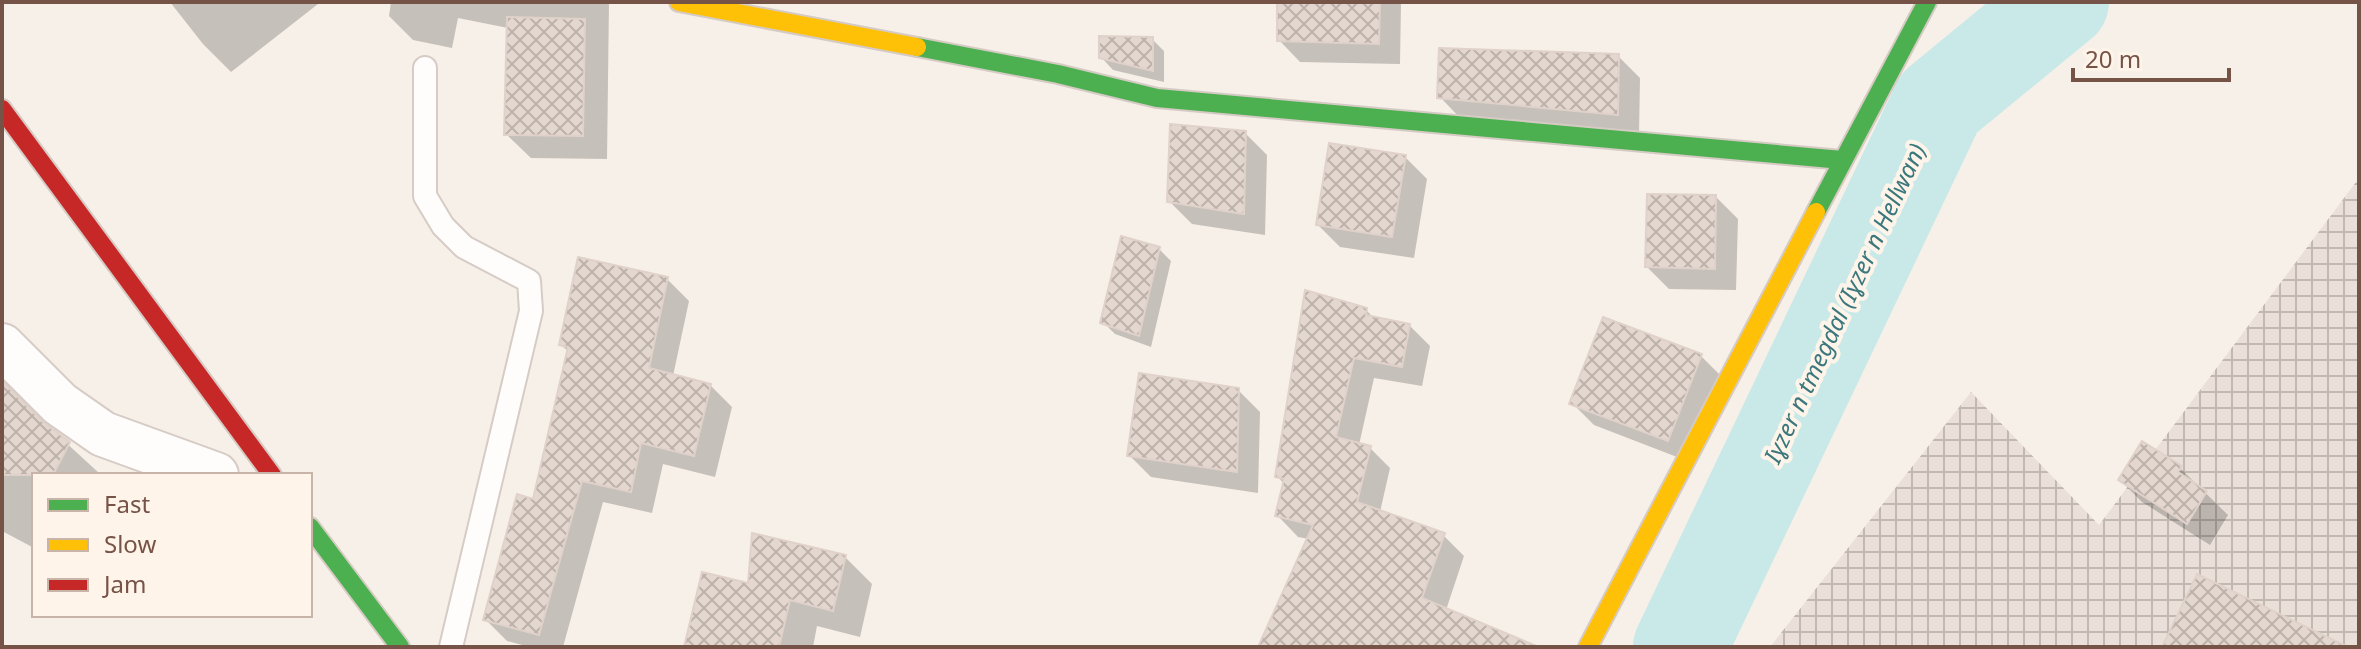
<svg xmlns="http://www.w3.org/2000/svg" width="2361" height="649" viewBox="0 0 2361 649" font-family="'Noto Sans',sans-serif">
  <defs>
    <pattern id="industrial-grid" width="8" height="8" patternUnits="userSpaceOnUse" patternTransform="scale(2)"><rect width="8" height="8" fill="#eae0d9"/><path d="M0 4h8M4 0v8" fill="none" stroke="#c2b8b2"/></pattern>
    <pattern id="building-cross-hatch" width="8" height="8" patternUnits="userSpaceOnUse" patternTransform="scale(2)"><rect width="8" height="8" fill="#e3d7d0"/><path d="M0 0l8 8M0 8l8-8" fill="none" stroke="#bdb1ab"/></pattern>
  </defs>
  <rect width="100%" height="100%" fill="#f7f0e8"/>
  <!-- industrial -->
  <path fill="url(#industrial-grid)" d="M 2359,178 L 2359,647 L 1770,647 L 1971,392 L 2099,525 Z"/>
  <!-- shadow -->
  <path fill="#0003" d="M 170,2 L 317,2 L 318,4 L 231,72 L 203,44 Z
    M 391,2 L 609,2 L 607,159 L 531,158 L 506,134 L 508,28 L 458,18 L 452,48 L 413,40 L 389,16 Z
    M 1281,2 L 1401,2 L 1400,64 L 1300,62 L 1279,40 Z
    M 1152,39 L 1164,51 L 1164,82 L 1113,70 L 1101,57 Z
    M 1618,56 L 1640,78 L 1639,136 L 1462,120 L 1440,97 Z
    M 1245,133 L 1267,155 L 1265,235 L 1192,224 L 1169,201 Z
    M 1405,157 L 1427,179 L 1414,258 L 1340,247 L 1318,225 Z
    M 1716,197 L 1738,219 L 1736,290 L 1669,289 L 1647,267 Z
    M 1159,249 L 1171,261 L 1151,347 L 1115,334 L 1103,322 Z
    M 667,279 L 689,301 L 673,376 L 710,385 L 732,407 L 715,477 L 663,464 L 652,513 L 603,502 L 563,647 L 530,647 L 507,641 L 485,619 L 535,502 L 569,352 L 561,345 Z
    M 1366,310 L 1375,319 L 1409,325 L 1430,346 L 1422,386 L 1374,378 L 1359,445 L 1370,448 L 1390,468 L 1380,512 L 1443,535 L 1464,556 L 1446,610 L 1538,647 L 1260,647 L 1309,539 L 1298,537 L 1278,516 L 1285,485 L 1277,476 Z
    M 1701,356 L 1723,378 L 1690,462 L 1594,425 L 1572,403 Z
    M 2,384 L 99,473 L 34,475 L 34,548 L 2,531 Z
    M 1238,390 L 1260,412 L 1258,493 L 1151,477 L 1129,455 Z
    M 2180,468 L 2228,515 L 2210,545 L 2142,502 L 2120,480 Z
    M 845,557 L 872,584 L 860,637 L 817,626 L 813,647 L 686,647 Z"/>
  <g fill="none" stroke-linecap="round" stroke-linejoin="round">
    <!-- river -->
    <path stroke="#c9e9e8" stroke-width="94" d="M 1680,647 L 1939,103 L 2062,2"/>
  </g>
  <!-- building -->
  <path fill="url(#building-cross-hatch)" stroke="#e0d2ca" stroke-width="2" d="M 1277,2 L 1380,2 L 1379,44 L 1277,41 Z
    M 507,17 L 585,19 L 583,136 L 504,135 Z
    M 1099,36 L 1153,37 L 1153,71 L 1099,58 Z
    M 1439,48 L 1619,54 L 1618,115 L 1437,98 Z
    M 1170,124 L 1246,131 L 1244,214 L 1167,202 Z
    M 1329,143 L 1406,155 L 1392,237 L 1316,225 Z
    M 1647,194 L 1716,195 L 1715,269 L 1645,267 Z
    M 1121,236 L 1160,247 L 1139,336 L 1100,323 Z
    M 578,257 L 668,277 L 649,368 L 711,384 L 694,456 L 641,443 L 631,492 L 582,481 L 539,635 L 483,620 L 517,494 L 533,499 L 568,347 L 559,345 Z
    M 1305,290 L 1367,308 L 1366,315 L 1410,324 L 1402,367 L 1354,358 L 1336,437 L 1371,446 L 1357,502 L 1445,533 L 1422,598 L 1539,647 L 1258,647 L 1313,525 L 1275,516 L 1284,479 L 1275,477 Z
    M 1603,317 L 1702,354 L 1668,441 L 1569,404 Z
    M 1139,373 L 1239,388 L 1237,472 L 1127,456 Z
    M 2,381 L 43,422 L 70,442 L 53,475 L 2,475 Z
    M 2142,441 L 2182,466 L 2178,472 L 2207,491 L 2187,524 L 2118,480 Z
    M 752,533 L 846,555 L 833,611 L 790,600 L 779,647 L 684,647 L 702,572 L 748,583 Z
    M 2197,574 L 2348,647 L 2162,647 Z"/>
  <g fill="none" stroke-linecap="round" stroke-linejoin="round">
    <!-- lane casing -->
    <g stroke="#d6cbc5" stroke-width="26">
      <path id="lane" d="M 425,68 L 425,196 L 443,226 L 464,247 L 529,281 L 531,311 L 451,647"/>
    </g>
    <!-- street casing -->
    <g stroke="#d6cbc5" stroke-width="48">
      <path id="street" d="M 2,346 L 60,404 L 103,434 L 216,475"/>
    </g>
    <!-- fast casing -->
    <g stroke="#d6cbc4" stroke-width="22">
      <path id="fast" d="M 917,47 L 1058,74 L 1157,98 L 1842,160
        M 1816,212 L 1927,2
        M 310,527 L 400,647"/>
    </g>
    <!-- slow casing -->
    <g stroke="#d6cbc4" stroke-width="22">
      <path id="slow" d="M 679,2 L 917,47
        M 1588,647 L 1816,212"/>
    </g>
    <!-- jam casing -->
    <g stroke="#d6cbc4" stroke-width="22">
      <path id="jam" d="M 2,109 L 272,475"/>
    </g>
    <!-- lane -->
    <use href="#lane" stroke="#fefdfc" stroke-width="22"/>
    <!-- street -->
    <use href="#street" stroke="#fefdfc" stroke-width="44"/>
    <!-- fast -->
    <use href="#fast" stroke="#4caf50" stroke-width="18"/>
    <!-- slow -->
    <use href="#slow" stroke="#ffc107" stroke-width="18"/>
    <!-- jam -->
    <use href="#jam" stroke="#c62828" stroke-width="18"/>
  </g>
  <g text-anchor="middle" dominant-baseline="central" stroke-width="8" stroke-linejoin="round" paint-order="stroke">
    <!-- water labels -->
    <g font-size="24" font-style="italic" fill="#3a787d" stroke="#fff4e9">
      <text transform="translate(1844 303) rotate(-65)">Iɣzer n tmegdal (Iɣzer n Hellwan)</text>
    </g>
  </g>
  <!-- border -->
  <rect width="2361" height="649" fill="none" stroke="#765347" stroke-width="8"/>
  <!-- legend -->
  <rect x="32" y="473" width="280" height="144" fill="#fff4e9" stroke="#c8b4a8" stroke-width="2"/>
  <rect x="48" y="499" width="40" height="12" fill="#4caf50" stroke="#c8b4a8" stroke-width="2"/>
  <text x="104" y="513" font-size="24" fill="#765347">Fast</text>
  <rect x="48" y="539" width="40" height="12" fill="#ffc107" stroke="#c8b4a8" stroke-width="2"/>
  <text x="104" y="553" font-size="24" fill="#765347">Slow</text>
  <rect x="48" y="579" width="40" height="12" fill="#c62828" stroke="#c8b4a8" stroke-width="2"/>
  <text x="104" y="593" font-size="24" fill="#765347">Jam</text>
  <!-- scale -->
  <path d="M2073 68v12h156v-12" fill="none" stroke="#765347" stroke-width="4"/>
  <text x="2085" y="68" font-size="24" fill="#765347" stroke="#fff4e9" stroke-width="6" paint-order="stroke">20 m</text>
</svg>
